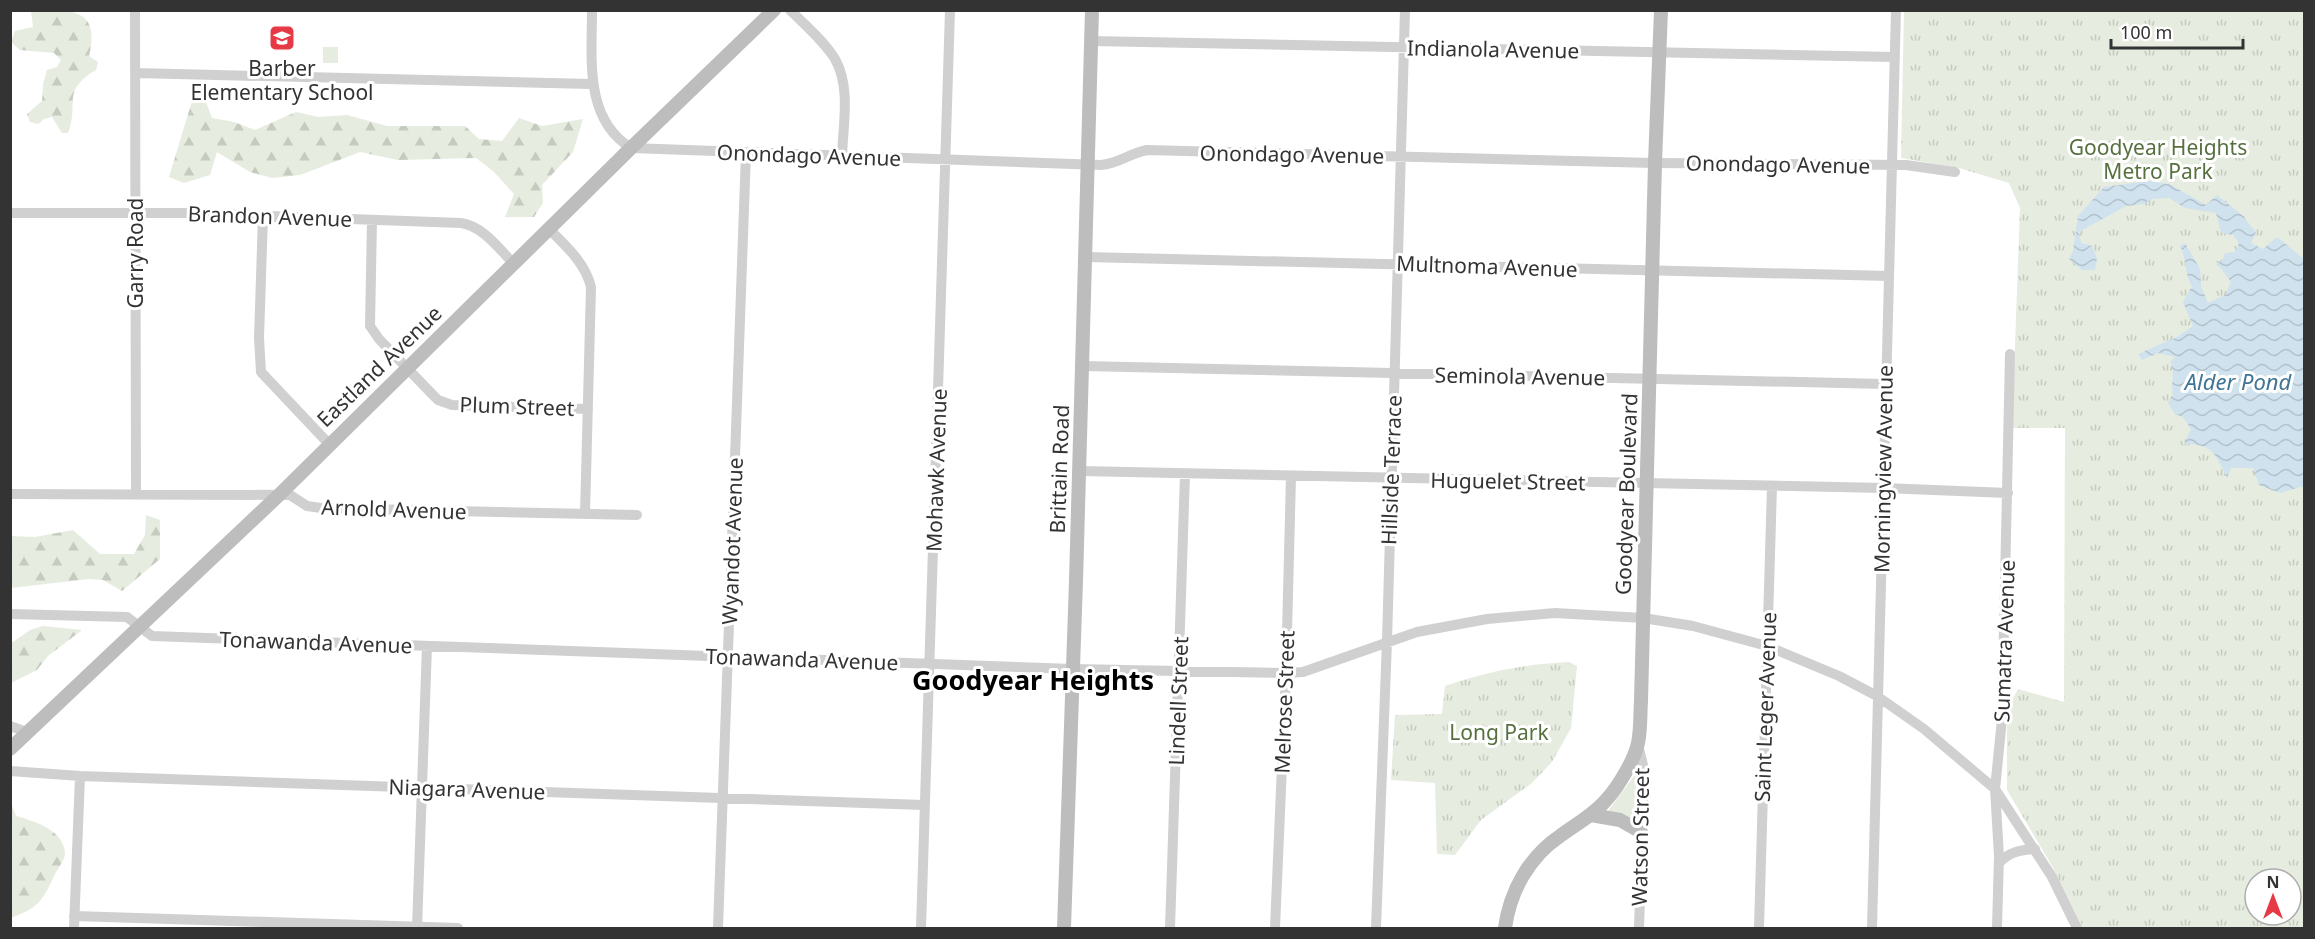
<svg xmlns="http://www.w3.org/2000/svg" width="2315" height="939" viewBox="0 0 2315 939" font-family="'Noto Sans',sans-serif">
  <defs>
    <pattern id="forest-firs" width="22" height="20" patternUnits="userSpaceOnUse" patternTransform="scale(1.5)"><rect width="22" height="20" fill="#e6ecdf"/><path d="M5 1l3.5 6h-7zM16 11l3.5 6h-7z" fill="#c6cbc0"/></pattern>
    <pattern id="park-tufts" width="24" height="20" patternUnits="userSpaceOnUse" patternTransform="scale(1.5)"><rect width="24" height="20" fill="#e6ecdf"/><path d="M3 7l-1-3M5 7V3M7 7l1-3M15 17l-1-3M17 17v-4M19 17l1-3" fill="none" stroke="#c6cbc0"/></pattern>
    <pattern id="water-waves" width="16" height="10" patternUnits="userSpaceOnUse" patternTransform="scale(1.5)"><rect width="16" height="10" fill="#cfe2ee"/><path d="M0 5q4-4 8 0t8 0" fill="none" stroke="#b2c2cd"/></pattern>
  </defs>
  <rect width="100%" height="100%" fill="#fff"/>
  <!-- grass -->
  <path fill="#e6ecdf" d="M 323,47 L 338,47 L 338,63 L 323,63 Z
    M 1634,776 L 1637,777 L 1635,821 L 1608,811 Z"/>
  <!-- forest -->
  <path fill="url(#forest-firs)" d="M 31,11 C 69,10 101,6 89,56 L 98,62 L 96,70 C 60,91 80,104 68,133 L 62,133 L 52,117 L 44,119 L 38,124 L 30,122 L 27,114 L 42,101 L 43,84 L 47,70 L 57,67 L 61,60 L 54,53 L 20,50 L 11,42 L 15,31 L 33,27 Z
    M 203,94 L 212,118 L 234,122 L 255,130 L 296,112 L 318,117 L 347,115 L 387,126 L 465,126 L 479,139 L 502,141 L 519,118 L 542,126 L 583,119 L 573,152 L 542,185 L 543,203 L 534,217 L 505,217 L 514,194 L 493,171 L 476,158 L 398,160 L 360,152 L 300,175 L 272,178 L 250,172 L 217,152 L 210,175 L 184,183 L 169,177 L 193,98 Z
    M 146,515 L 160,520 L 160,559 L 122,591 L 103,580 L 89,579 L 11,588 L 11,536 L 35,537 L 73,530 L 100,554 L 134,554 L 145,535 Z
    M 43,626 L 82,630 L 48,656 L 37,670 L 11,683 L 11,640 L 13,642 L 30,630 Z
    M 11,803 L 16,816 C 34,821 64,830 65,853 C 65,860 58,868 55,874 C 42,902 39,907 11,918 Z"/>
  <!-- park -->
  <path fill="url(#park-tufts)" fill-rule="evenodd" d="M 1904,11 L 2304,11 L 2304,928 L 2083,928 L 2052,866 L 2007,790 L 2007,710 L 2018,689 L 2064,702 L 2065,428 L 2012,428 L 2020,208 L 2009,183 L 1959,168 L 1901,158 ZM 2255,879 L 2291,879 L 2291,915 L 2255,915 Z
    M 1569,662 L 1577,666 L 1571,728 L 1552,762 L 1532,783 L 1481,820 L 1455,855 L 1437,854 L 1435,783 L 1391,780 L 1395,715 L 1442,714 L 1445,686 C 1487,672 1525,664 1569,662 Z"/>
  <!-- water -->
  <path fill="url(#water-waves)" d="M 2148,181 L 2169,184 L 2206,205 L 2217,195 L 2241,214 L 2256,232 L 2251,243 L 2263,249 L 2277,237 L 2304,259 L 2304,486 L 2280,493 L 2259,485 L 2253,468 L 2231,468 L 2227,478 C 2215,453 2213,444 2184,444 L 2191,429 L 2183,417 L 2175,414 L 2168,403 L 2173,395 C 2170,383 2176,373 2170,362 L 2175,357 L 2158,353 L 2142,360 L 2138,354 L 2177,337 L 2193,326 L 2183,302 L 2192,286 C 2184,273 2187,260 2180,246 L 2185,243 L 2200,269 L 2201,286 L 2208,303 L 2225,295 L 2231,282 L 2216,262 L 2222,261 L 2225,253 L 2235,252 L 2239,243 L 2233,235 L 2221,233 L 2216,213 L 2185,208 L 2169,198 L 2152,199 L 2144,204 L 2126,206 L 2079,232 L 2081,243 L 2092,246 L 2097,258 L 2095,270 L 2082,270 L 2069,259 L 2073,251 L 2078,216 L 2104,187 Z"/>
  <g fill="none" stroke-linecap="round" stroke-linejoin="round">
    <!-- street -->
    <path stroke="#d0d0d0" stroke-width="10" d="M 135,10 L 136,495
      M 592,10 C 592,59 584,119 631,148 L 1101,165 C 1118,164 1130,153 1147,150 L 1655,163 L 1906,165 L 1955,172
      M 790,10 C 805,25 824,41 835,59 C 851,87 843,125 842,156
      M 1091,41 L 1895,57
      M 136,73 L 592,84
      M 10,213 L 187,213 L 461,223 C 483,226 499,249 514,264
      M 263,216 L 259,338 L 261,372 L 329,444
      M 372,220 L 370,326 L 379,339 L 432,394 L 438,400 L 452,405 L 588,409
      M 550,230 C 567,247 585,263 591,287 L 585,514
      M 1086,257 L 1889,276
      M 1083,366 L 1885,384
      M 1079,471 L 1884,488 L 2008,493
      M 10,494 L 290,495 L 307,506 L 321,508 L 637,515
      M 10,614 L 127,617 L 152,636 L 1073,669 L 1286,673 L 1303,672 L 1417,632 L 1487,619 L 1555,613 L 1643,618 L 1693,626 L 1767,646 L 1839,676 L 1877,696 L 1924,729 L 1995,789 L 2052,877 L 2077,928
      M 10,726 L 27,732
      M 1638,745 L 1644,769 L 1639,928
      M 10,771 L 80,776 L 924,805
      M 1999,863 C 2009,852 2020,850 2035,849
      M 74,916 L 458,928
      M 74,928 L 80,776
      M 417,928 L 427,646
      M 718,928 L 746,153
      M 921,928 L 950,10
      M 1170,928 L 1185,474
      M 1275,928 L 1286,673 L 1291,476
      M 1376,928 L 1387,641 L 1405,10
      M 1759,928 L 1772,486
      M 1872,928 L 1896,10
      M 1997,928 L 1999,856 L 1995,789 L 2002,719 L 2010,354"/>
    <!-- secondary -->
    <path stroke="#bdbdbd" stroke-width="14" d="M 10,749 L 279,495 L 631,148 L 774,10
      M 1591,815 L 1620,820 L 1641,832
      M 1064,928 L 1076,581 L 1092,10
      M 1505,928 C 1510,891 1529,857 1560,836 C 1576,824 1594,815 1607,799 C 1618,787 1635,759 1638,743 C 1641,729 1640,715 1641,701 L 1655,163 L 1661,10"/>
  </g>
  <!-- icons -->
  <defs>
    <g id="school-square" transform="scale(1.35)"><rect x="-9" y="-9" width="18" height="18" rx="4" fill="#e63946" stroke="#fff"/><path d="M0-5L7-2L0 1L-7-2ZM-4 1L0 2.5L4 1V4Q0 6-4 4Z" fill="#fff"/></g>
  </defs>
  <g fill-rule="evenodd">
    <use href="#school-square" x="282" y="38"/>
  </g>
  <g text-anchor="middle" dominant-baseline="central" stroke-width="6" stroke-linejoin="round" paint-order="stroke">
    <!-- street labels -->
    <g font-size="21" fill="#333" stroke="#fff">
      <text transform="translate(1493 49) rotate(1)">Indianola Avenue</text>
      <text transform="translate(1292 154) rotate(1)">Onondago Avenue</text>
      <text transform="translate(809 155) rotate(2)">Onondago Avenue</text>
      <text transform="translate(1778 164) rotate(1)">Onondago Avenue</text>
      <text transform="translate(270 216) rotate(2)">Brandon Avenue</text>
      <text transform="translate(135 253) rotate(-90)">Garry Road</text>
      <text transform="translate(1487 266) rotate(2)">Multnoma Avenue</text>
      <text transform="translate(379 366) rotate(-44)">Eastland Avenue</text>
      <text transform="translate(1520 376) rotate(1)">Seminola Avenue</text>
      <text transform="translate(517 406) rotate(2)">Plum Street</text>
      <text transform="translate(1059 469) rotate(-88)">Brittain Road</text>
      <text transform="translate(1883 469) rotate(-89)">Morningview Avenue</text>
      <text transform="translate(936 470) rotate(-88)">Mohawk Avenue</text>
      <text transform="translate(1391 470) rotate(-88)">Hillside Terrace</text>
      <text transform="translate(1508 481) rotate(1)">Huguelet Street</text>
      <text transform="translate(1626 494) rotate(-88)">Goodyear Boulevard</text>
      <text transform="translate(394 509) rotate(2)">Arnold Avenue</text>
      <text transform="translate(732 541) rotate(-88)">Wyandot Avenue</text>
      <text transform="translate(2004 641) rotate(-88)">Sumatra Avenue</text>
      <text transform="translate(316 642) rotate(2)">Tonawanda Avenue</text>
      <text transform="translate(802 659) rotate(2)">Tonawanda Avenue</text>
      <text transform="translate(1178 701) rotate(-88)">Lindell Street</text>
      <text transform="translate(1284 702) rotate(-88)">Melrose Street</text>
      <text transform="translate(1765 707) rotate(-88)">Saint Leger Avenue</text>
      <text transform="translate(467 789) rotate(2)">Niagara Avenue</text>
      <text transform="translate(1640 837) rotate(-89)">Watson Street</text>
    </g>
    <!-- poi labels -->
    <g font-size="21" fill="#333" stroke="#fff">
      <text x="282" y="68">Barber<tspan x="282" dy="24">Elementary School</tspan></text>
    </g>
    <!-- park labels -->
    <g font-size="21" fill="#56703f" stroke="#fff">
      <text x="2158" y="147">Goodyear Heights<tspan x="2158" dy="24">Metro Park</tspan></text>
      <text x="1499" y="732">Long Park</text>
    </g>
    <!-- water labels -->
    <g font-size="22" font-style="italic" fill="#3f7597" stroke="#fff">
      <text x="2238" y="381">Alder Pond</text>
    </g>
    <!-- district labels -->
    <g font-size="27" font-weight="bold" fill="#000" stroke="#fff">
      <text x="1033" y="679">Goodyear Heights</text>
    </g>
  </g>
  <!-- border -->
  <rect width="2315" height="939" fill="none" stroke="#333333" stroke-width="24"/>
  <!-- north arrow -->
  <g transform="translate(2273 897)"><circle r="28" fill="#ffffff" stroke="#adadad" stroke-width="1.5"/>
  <path d="M0-4.5L10 22L0 15L-10 22Z" fill="#e63946"/>
  <text y="-9" font-size="16" font-weight="bold" text-anchor="middle" fill="#333333">N</text>
  </g>
  <!-- scale -->
  <path d="M2111 39v9h132v-9" fill="none" stroke="#333333" stroke-width="3"/>
  <text x="2120" y="39" font-size="18" fill="#333333" stroke="#ffffff" stroke-width="4.5" paint-order="stroke">100 m</text>
</svg>
